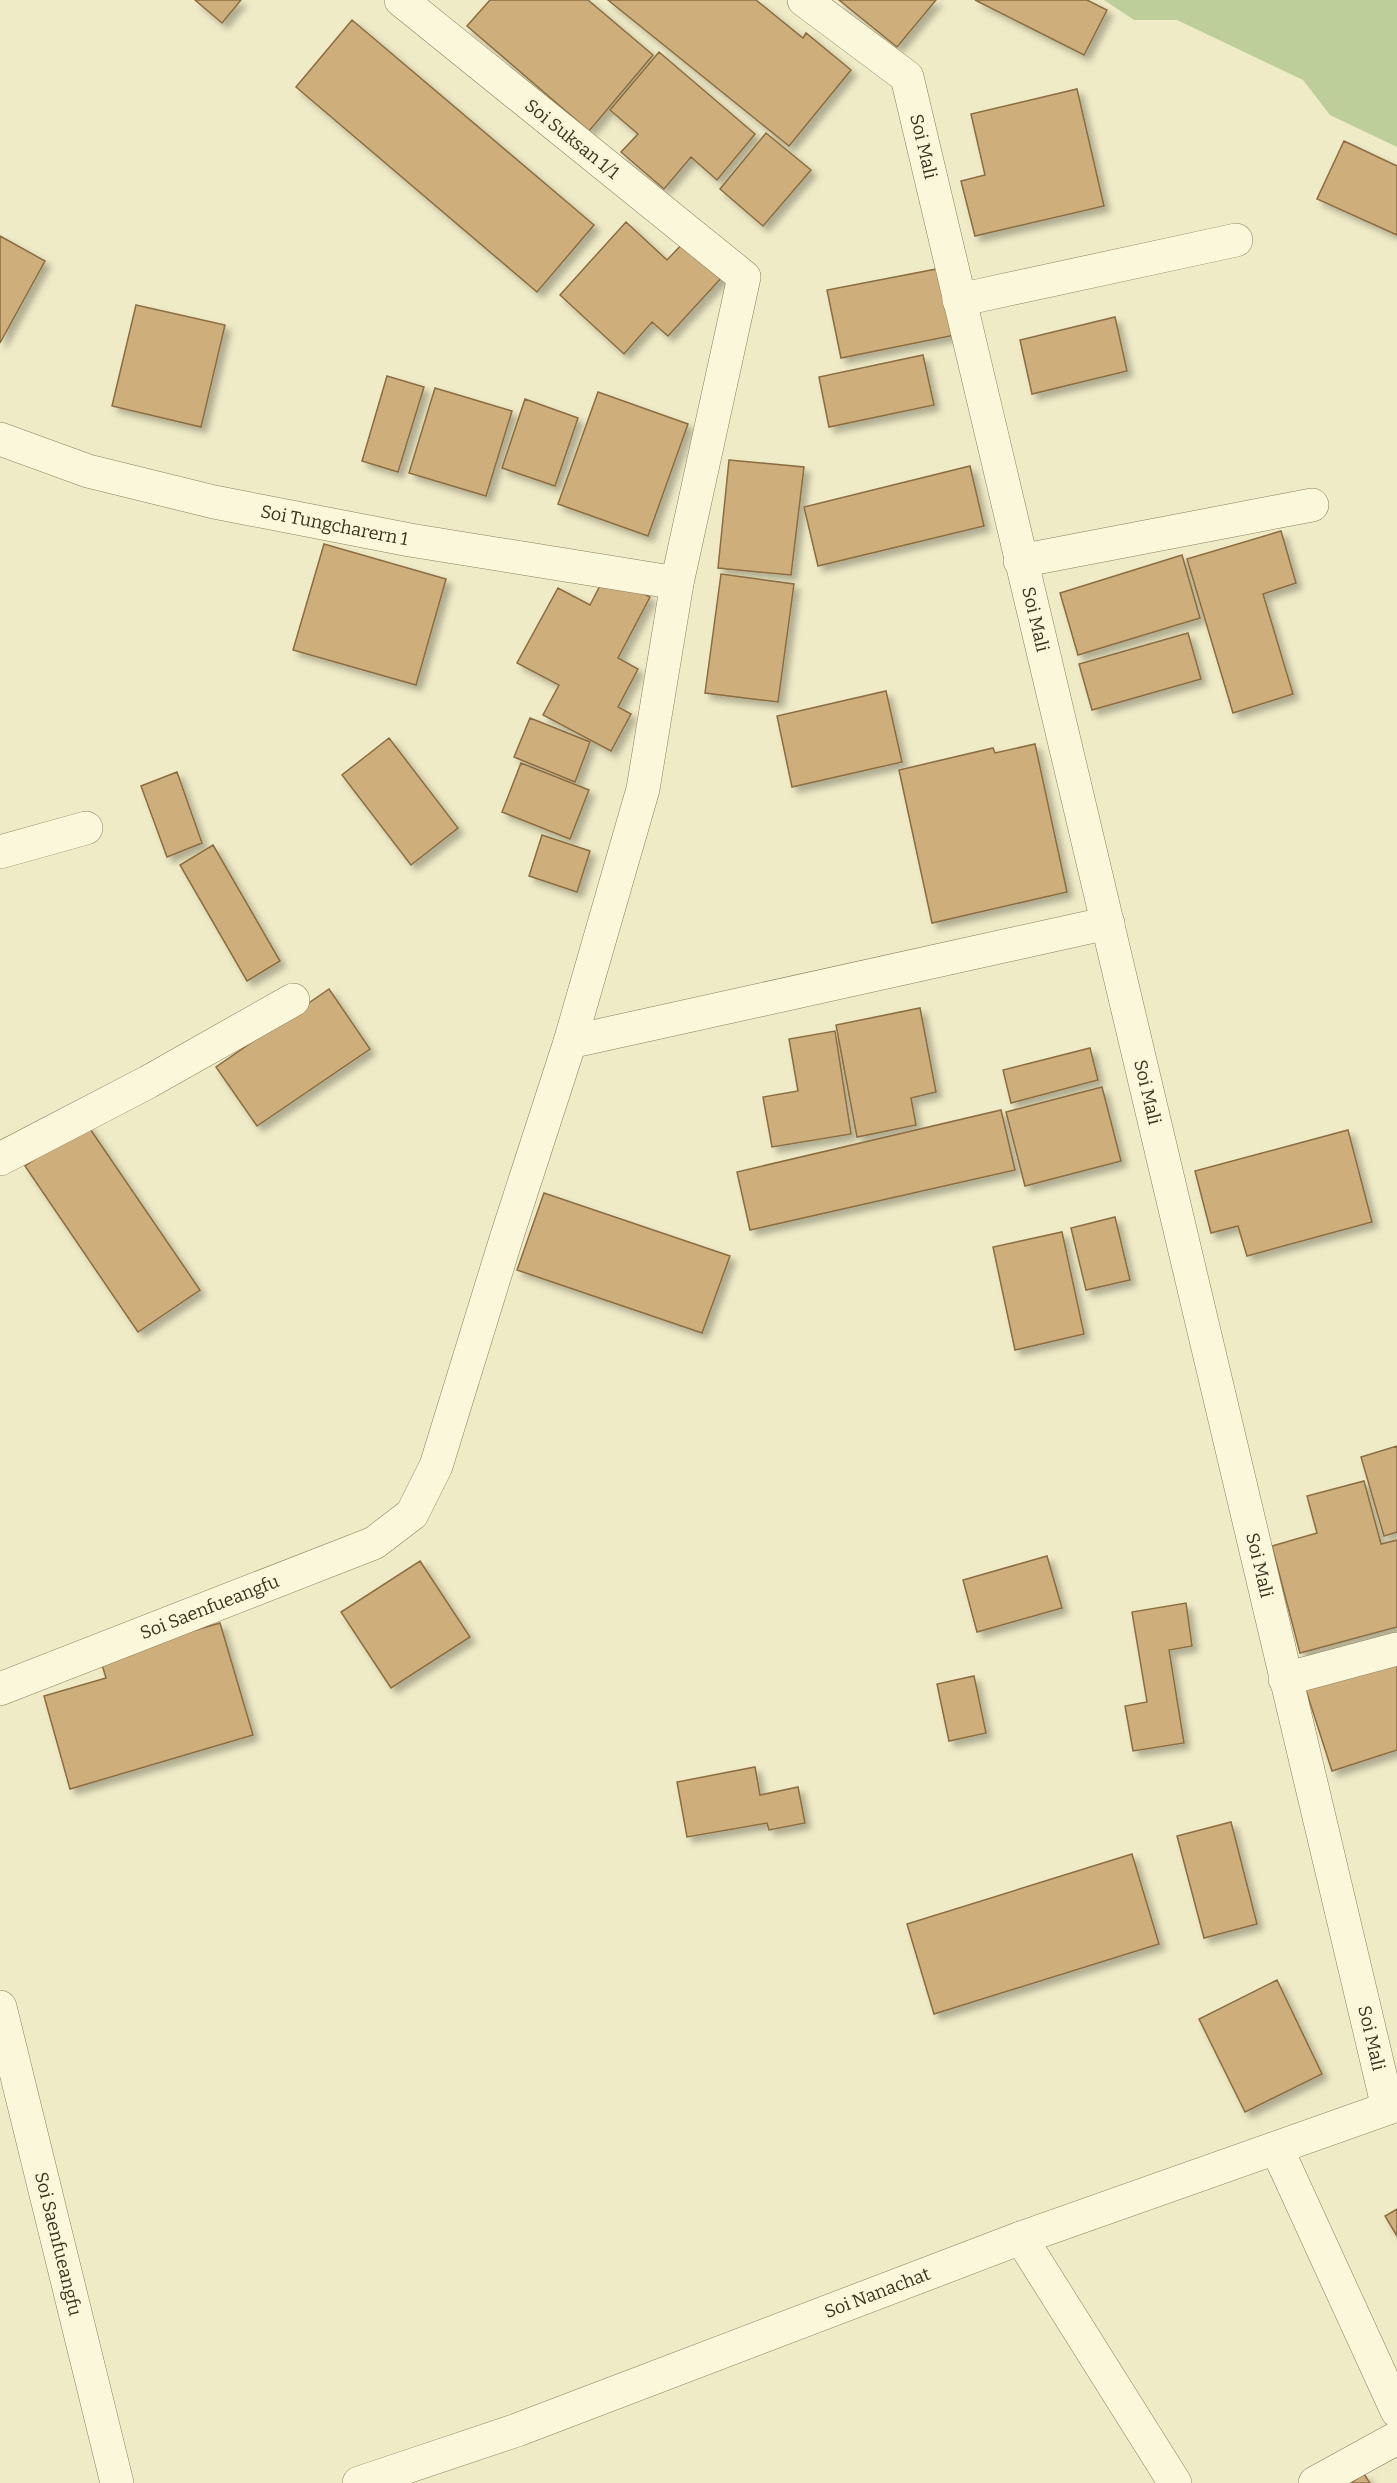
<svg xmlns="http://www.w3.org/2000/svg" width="1397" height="2483" viewBox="0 0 1397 2483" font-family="Bitter,serif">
  <defs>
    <filter id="shadow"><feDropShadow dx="5.5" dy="5.5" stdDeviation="3" flood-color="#0004"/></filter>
  </defs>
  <rect width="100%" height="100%" fill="#efebc7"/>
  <!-- green -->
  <path fill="#bdce9a" d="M 1104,0 L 1397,0 L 1397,147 L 1330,115 L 1303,80 L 1177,20 L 1134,20 Z"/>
  <!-- building -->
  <path fill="#ceaf7c" stroke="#8b6d41" stroke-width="1.5" filter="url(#shadow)" d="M 195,0 L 241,0 L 222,23 Z
    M 490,0 L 588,0 L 653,55 L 589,131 L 467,26 Z
    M 608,0 L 756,0 L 803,38 L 806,33 L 851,70 L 789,146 Z
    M 839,0 L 936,0 L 897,47 Z
    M 975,0 L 1087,0 L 1107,10 L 1084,55 Z
    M 352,20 L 594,225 L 537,292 L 296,87 Z
    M 659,52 L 755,134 L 717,180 L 691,157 L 664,189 L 621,152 L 638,134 L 610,110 Z
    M 1077,89 L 1104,206 L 975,236 L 961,181 L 985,175 L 971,114 Z
    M 766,133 L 811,170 L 763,226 L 720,189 Z
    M 1344,141 L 1397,166 L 1397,235 L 1317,199 Z
    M 626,222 L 667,260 L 686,240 L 724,275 L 668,336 L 652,322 L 624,354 L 560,295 Z
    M 0,236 L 45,261 L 0,343 Z
    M 947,267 L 960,334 L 841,358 L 827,290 Z
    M 136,305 L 225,325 L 201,427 L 112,406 Z
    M 1115,317 L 1127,371 L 1032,394 L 1020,340 Z
    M 923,355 L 934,405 L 829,427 L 819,377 Z
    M 387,376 L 424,387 L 398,472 L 362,461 Z
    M 435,388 L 512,411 L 486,496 L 409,473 Z
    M 598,392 L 688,424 L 648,536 L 558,504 Z
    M 525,399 L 578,418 L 555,486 L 502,468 Z
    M 729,460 L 804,467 L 791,575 L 718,568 Z
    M 970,466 L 984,526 L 818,566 L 804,507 Z
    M 1281,531 L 1296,583 L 1263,594 L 1293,694 L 1233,713 L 1187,559 Z
    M 324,544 L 446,579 L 416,685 L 293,650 Z
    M 1182,555 L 1200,618 L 1078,655 L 1060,593 Z
    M 606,574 L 650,597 L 618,658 L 638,669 L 618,707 L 631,714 L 611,751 L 543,715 L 559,685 L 517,663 L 558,588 L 590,605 Z
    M 721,574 L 794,584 L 778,702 L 705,693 Z
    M 1188,633 L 1201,679 L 1092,710 L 1079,664 Z
    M 886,691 L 902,762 L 792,787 L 777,716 Z
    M 530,718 L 590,742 L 575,782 L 514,757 Z
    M 389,738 L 458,828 L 411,865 L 342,775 Z
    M 1035,744 L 1067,892 L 932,923 L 899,770 L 993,748 L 995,753 Z
    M 521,763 L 589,790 L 570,839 L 502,812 Z
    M 177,772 L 202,843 L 167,857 L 141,786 Z
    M 542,835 L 590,851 L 577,892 L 529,876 Z
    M 213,845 L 280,961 L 247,981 L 180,865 Z
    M 329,989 L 370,1049 L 257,1126 L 216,1067 Z
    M 920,1008 L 936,1092 L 911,1098 L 916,1125 L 857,1137 L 836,1025 Z
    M 835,1031 L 851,1134 L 772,1147 L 763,1097 L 798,1091 L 789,1039 Z
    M 1090,1048 L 1098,1080 L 1011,1103 L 1003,1070 Z
    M 1102,1087 L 1121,1161 L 1025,1186 L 1006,1112 Z
    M 1001,1110 L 1015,1170 L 750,1230 L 737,1172 Z
    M 86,1123 L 200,1290 L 138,1332 L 25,1166 Z
    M 1348,1130 L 1372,1222 L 1247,1256 L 1238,1226 L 1211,1233 L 1195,1171 Z
    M 544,1193 L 730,1256 L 702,1333 L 517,1270 Z
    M 1115,1217 L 1130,1280 L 1086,1290 L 1071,1228 Z
    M 1062,1232 L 1084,1334 L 1015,1350 L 993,1247 Z
    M 1397,1446 L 1397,1532 L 1384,1536 L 1361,1457 Z
    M 1364,1481 L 1381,1544 L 1397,1540 L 1397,1627 L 1300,1653 L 1272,1546 L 1317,1533 L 1307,1496 Z
    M 1047,1556 L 1062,1608 L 977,1632 L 963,1580 Z
    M 420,1561 L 470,1637 L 391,1688 L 341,1612 Z
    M 1186,1603 L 1192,1646 L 1169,1650 L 1184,1743 L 1133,1751 L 1125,1706 L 1147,1702 L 1132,1612 Z
    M 220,1623 L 253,1735 L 70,1789 L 44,1696 L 106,1678 L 100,1658 Z
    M 1397,1664 L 1397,1750 L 1332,1771 L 1304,1684 Z
    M 974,1676 L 986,1733 L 949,1741 L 937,1684 Z
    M 755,1767 L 760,1795 L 798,1787 L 805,1823 L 769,1830 L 767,1823 L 687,1837 L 677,1782 Z
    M 1231,1822 L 1257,1924 L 1204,1938 L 1177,1836 Z
    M 1132,1854 L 1159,1944 L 934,2014 L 907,1924 Z
    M 1277,1980 L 1322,2074 L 1245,2112 L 1199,2019 Z
    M 1397,2209 L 1397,2236 L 1385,2216 Z
    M 1364,2474 L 1370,2483 L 1351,2483 Z"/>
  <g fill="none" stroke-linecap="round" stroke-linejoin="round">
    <!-- minor casing -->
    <g stroke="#8b7f5c" stroke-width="34">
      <g id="minor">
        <path id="s1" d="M 804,0 L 907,77 L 1388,2108"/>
        <path d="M 959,300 L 1236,240"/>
        <path id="s2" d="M 0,439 L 88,471 L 214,502 L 410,540 L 677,583"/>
        <path d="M 1020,561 L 1312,505"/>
        <path d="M 0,852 L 86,828"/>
        <path d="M 570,1042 L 1108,923"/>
        <path d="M 0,1159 L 148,1082 L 293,1000"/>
        <path d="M 1285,1679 L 1397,1649"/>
        <path id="s3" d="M 0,1689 L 374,1543 L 412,1514 L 436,1466 L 506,1239 L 570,1042 L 643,789 L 677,583 L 744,277 L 401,0"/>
        <path id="s4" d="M 0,2007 L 117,2483"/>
        <path d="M 1277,2149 L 1397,2411"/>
        <path d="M 1021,2238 L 1175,2483"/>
        <path id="s5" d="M 359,2483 L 517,2430 L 1021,2238 L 1397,2105"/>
        <path d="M 1315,2483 L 1397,2438"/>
      </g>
    </g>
    <!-- minor -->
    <use href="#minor" stroke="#faf7da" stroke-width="33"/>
  </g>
  <g text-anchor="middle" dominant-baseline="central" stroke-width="5" stroke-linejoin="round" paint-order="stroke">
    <!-- street labels -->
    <g font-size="18" fill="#3b3320" stroke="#f6f4d7">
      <text transform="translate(572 139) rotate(39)">Soi Suksan 1/1</text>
      <text stroke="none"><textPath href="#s1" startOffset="200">Soi Mali</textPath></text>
      <text stroke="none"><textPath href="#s2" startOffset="346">Soi Tungcharern 1</textPath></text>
      <text stroke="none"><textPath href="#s1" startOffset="686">Soi Mali</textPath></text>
      <text stroke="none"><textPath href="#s1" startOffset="1172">Soi Mali</textPath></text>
      <text stroke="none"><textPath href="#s1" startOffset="1658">Soi Mali</textPath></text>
      <text stroke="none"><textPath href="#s3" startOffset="225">Soi Saenfueangfu</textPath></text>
      <text stroke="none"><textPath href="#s1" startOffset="2144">Soi Mali</textPath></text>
      <text stroke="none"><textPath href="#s4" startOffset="244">Soi Saenfueangfu</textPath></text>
      <text stroke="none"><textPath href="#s5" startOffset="552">Soi Nanachat</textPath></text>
    </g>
  </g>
</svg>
